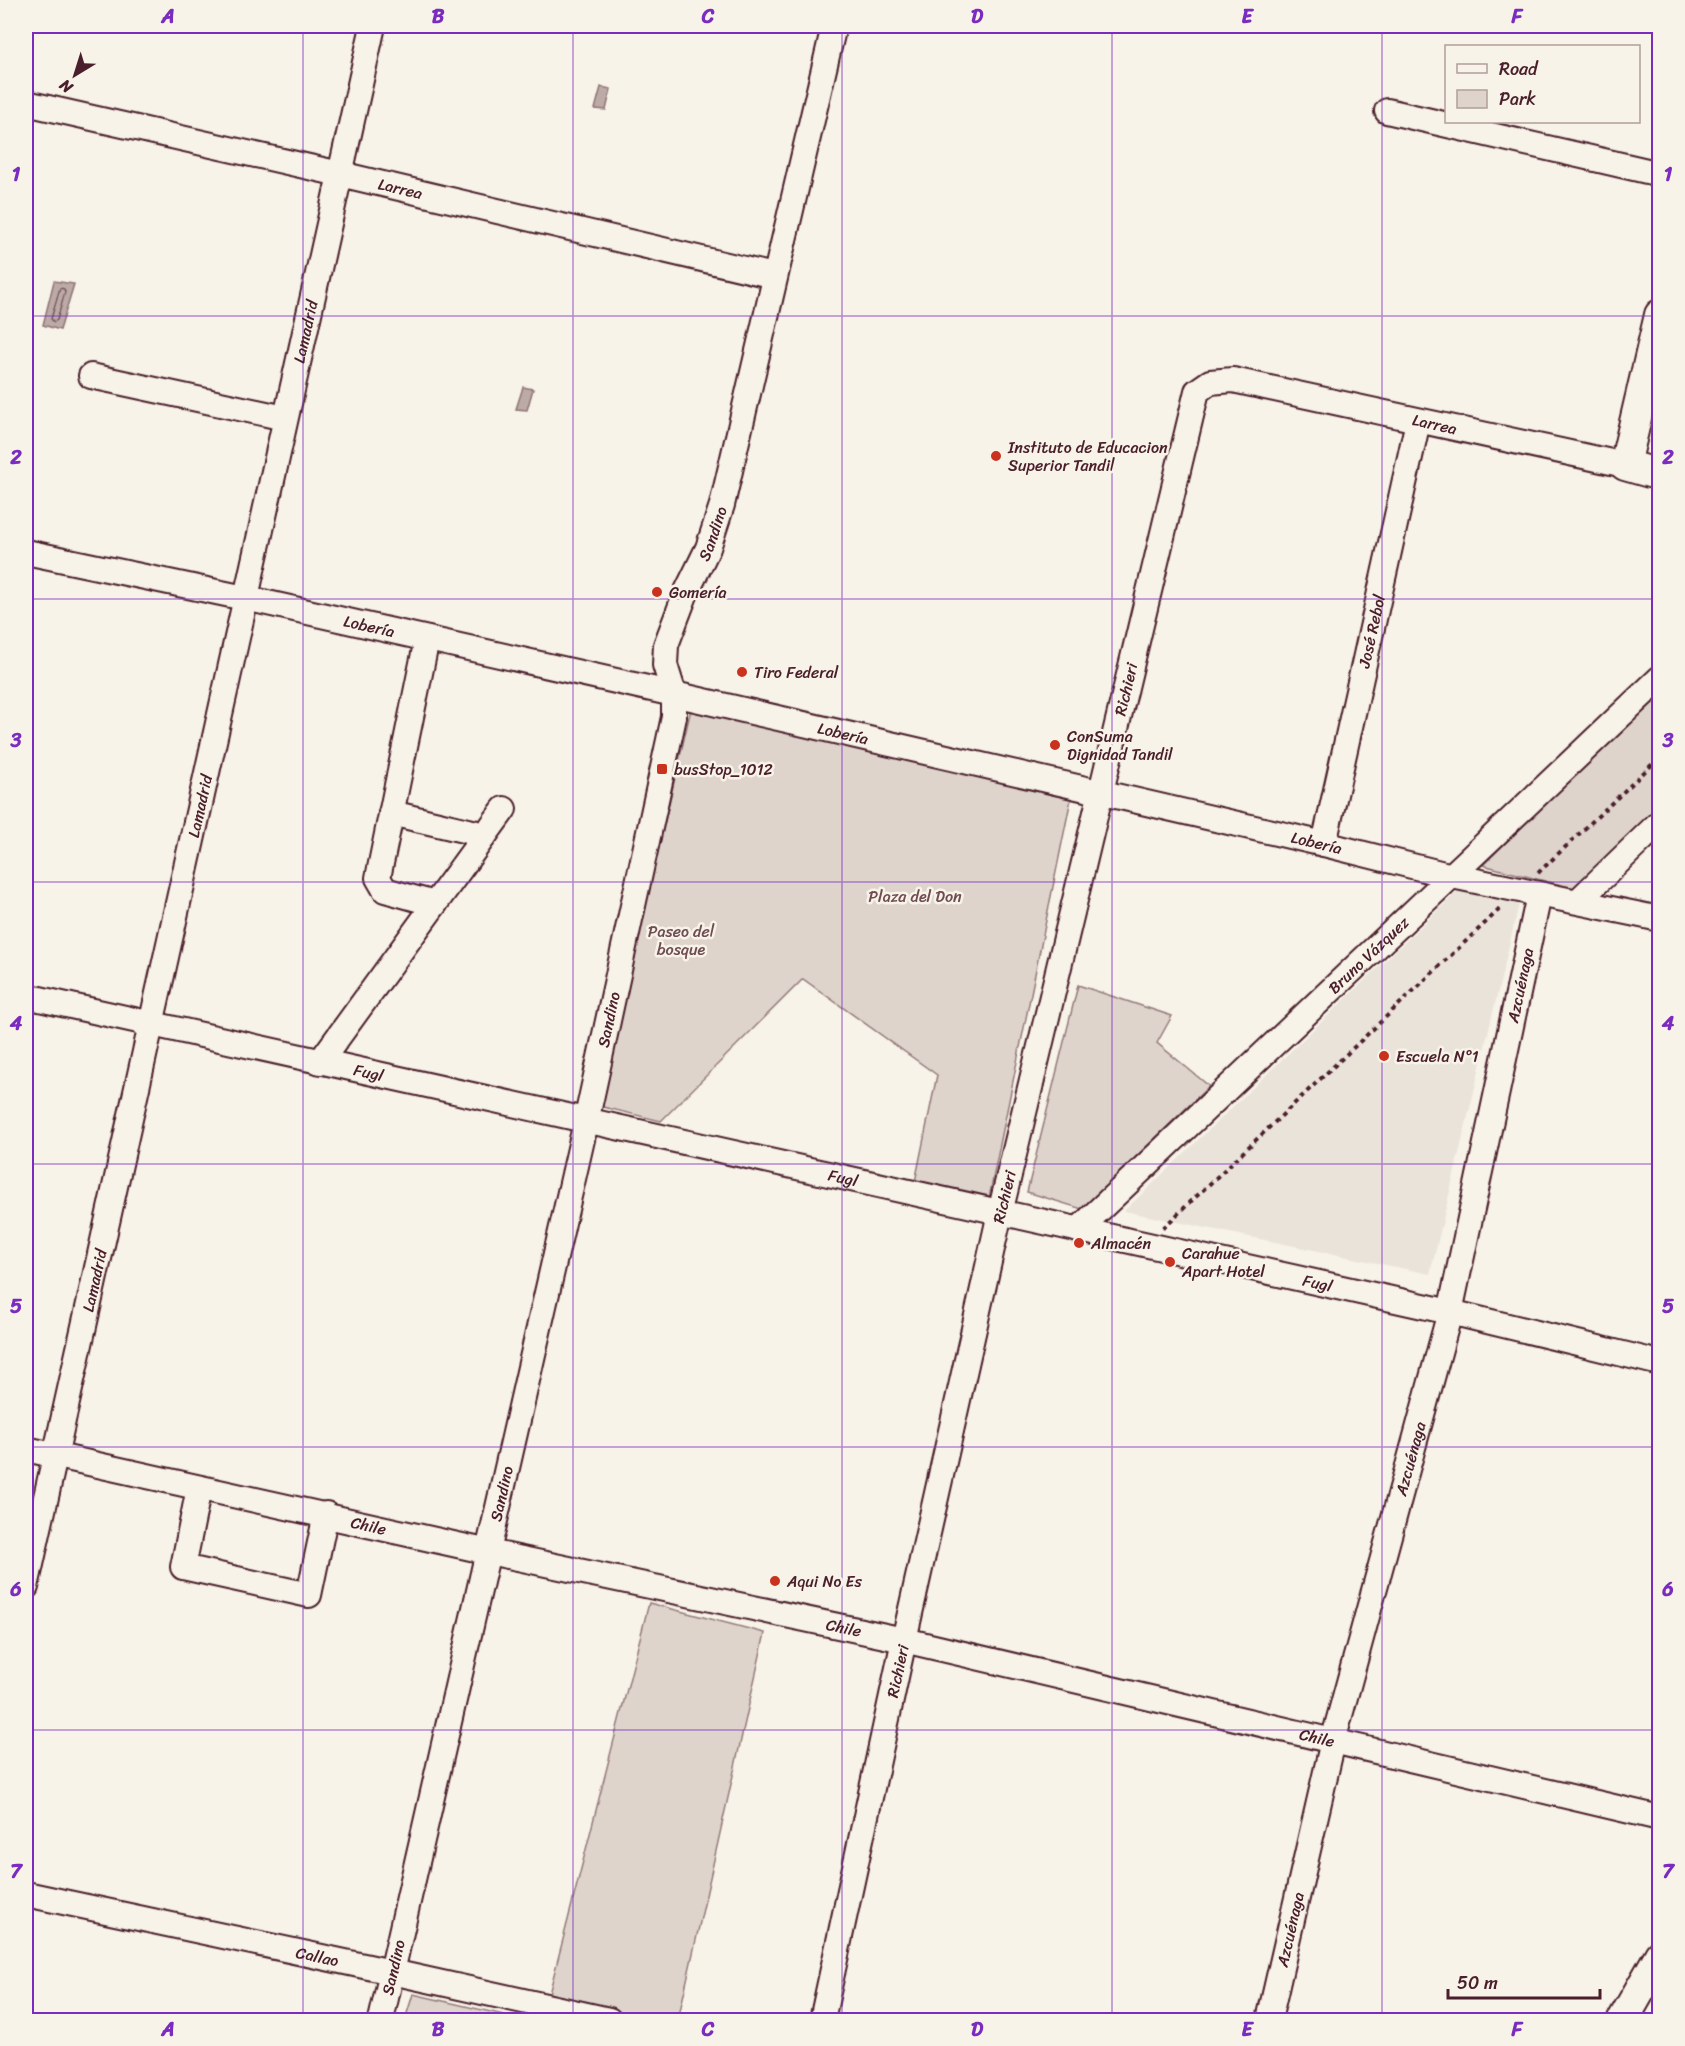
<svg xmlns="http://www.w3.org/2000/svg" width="1685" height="2046" viewBox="0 0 1685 2046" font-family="Sriracha,sans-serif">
  <rect width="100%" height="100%" fill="#f7f3e8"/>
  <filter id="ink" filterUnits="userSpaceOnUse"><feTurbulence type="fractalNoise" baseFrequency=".0167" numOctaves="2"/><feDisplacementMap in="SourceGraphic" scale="12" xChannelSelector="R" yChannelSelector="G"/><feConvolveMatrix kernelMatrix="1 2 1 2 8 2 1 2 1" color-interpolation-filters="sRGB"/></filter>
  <g filter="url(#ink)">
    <!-- built -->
    <path fill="#eae3da" d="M 1464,885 L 1520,900 L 1430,1274 L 1124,1211 Z"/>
    <!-- green -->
    <path fill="#ded4cc" stroke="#947a7c" stroke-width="1.5" d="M 1659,693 L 1659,806 L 1576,889 L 1483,865 Z
      M 691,709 L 1072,794 L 989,1198 L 915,1182 L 937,1075 L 803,979 L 661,1121 L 599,1106 Z
      M 1078,985 L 1172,1016 L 1157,1043 L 1209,1086 L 1082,1209 L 1027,1192 Z
      M 649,1603 L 765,1633 L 678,2020 L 642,2020 L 548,1998 Z
      M 413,1994 L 526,2020 L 405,2020 Z"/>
    <!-- water -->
    <path fill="#bcaaa7" stroke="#8e7275" stroke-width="1.5" d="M 601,87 L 611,89 L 606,110 L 595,109 Z
      M 54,281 L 74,284 L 60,330 L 43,325 Z
      M 523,387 L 533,389 L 527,410 L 516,409 Z"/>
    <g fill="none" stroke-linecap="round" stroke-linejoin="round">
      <!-- shore -->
      <path stroke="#78575d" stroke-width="1.5" d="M 60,288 L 64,289 L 65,292 L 57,320 L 54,322 L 51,319 Z"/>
      <!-- minor casing -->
      <g stroke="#4a1f2b" stroke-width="28">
        <g id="minor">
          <path id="s1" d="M 26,103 L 340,174 L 774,276"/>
          <path d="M 1387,111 L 1660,174"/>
          <path d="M 91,376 L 285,418"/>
          <path id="s2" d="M 26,552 L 245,598 L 674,694 L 1324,844 L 1452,876 L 1660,919"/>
          <path d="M 427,639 L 378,878 L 385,890 L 435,904"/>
          <path d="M 391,813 L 485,835"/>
          <path id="s3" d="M 1324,844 L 1418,421"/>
          <path d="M 1578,901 L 1660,822"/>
          <path id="s4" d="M 26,996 L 1450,1312 L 1660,1363"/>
          <path d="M 320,1062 L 504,809"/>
          <path id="s5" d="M 1078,1230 L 1660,678"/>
          <path id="s6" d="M 26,1449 L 489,1552 L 904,1640 L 1660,1818"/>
          <path d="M 199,1488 L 183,1567 L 309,1595 L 326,1514"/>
          <path id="s7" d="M 26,1587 L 373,26"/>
          <path id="s8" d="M 26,1894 L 392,1972 L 609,2020"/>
          <path id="s9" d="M 381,2020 L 586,1122 L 674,717 L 674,694 L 665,665 L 666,645 L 685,595 L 708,548 L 722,505 L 834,26"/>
          <path id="s10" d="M 822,2020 L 904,1640 L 1000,1213 L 1197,391 L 1210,382 L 1233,380 L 1625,465"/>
          <path id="s11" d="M 1269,2020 L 1333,1741 L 1450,1312 L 1539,895"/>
        </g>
      </g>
      <!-- major casing -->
      <g stroke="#4a1f2b" stroke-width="34">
        <path id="major" d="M 1660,315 L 1625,465 L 1660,475
          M 1623,2020 L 1660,1955"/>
      </g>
      <!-- path -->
      <path stroke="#4a1f2b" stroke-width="4" stroke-dasharray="4.5 4.5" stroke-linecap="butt" d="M 1538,873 L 1660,757
        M 1163,1228 L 1502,907"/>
      <!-- minor -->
      <use href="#minor" stroke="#f7f3e8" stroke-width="24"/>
      <!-- major -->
      <use href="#major" stroke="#f7f3e8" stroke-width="30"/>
    </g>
  </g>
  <!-- grid -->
  <path fill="none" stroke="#7b2cbf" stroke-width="1.5" stroke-opacity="0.55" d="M 303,26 L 303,2020M 573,26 L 573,2020M 842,26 L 842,2020M 1112,26 L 1112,2020M 1382,26 L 1382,2020M 26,316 L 1660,316M 26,599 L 1660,599M 26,882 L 1660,882M 26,1164 L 1660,1164M 26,1447 L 1660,1447M 26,1730 L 1660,1730"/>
  <!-- markers -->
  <g fill="#c8321e" stroke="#f7f3e8" stroke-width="2">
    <circle cx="996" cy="456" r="6"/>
    <circle cx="657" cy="592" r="6"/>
    <circle cx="742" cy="672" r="6"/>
    <circle cx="1055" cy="745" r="6"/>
    <rect x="656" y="763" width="12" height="12" rx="3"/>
    <circle cx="1384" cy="1056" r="6"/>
    <circle cx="1079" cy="1243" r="6"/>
    <circle cx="1170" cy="1262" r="6"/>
    <circle cx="775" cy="1581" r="6"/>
  </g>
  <g text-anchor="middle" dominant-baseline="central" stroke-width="5" stroke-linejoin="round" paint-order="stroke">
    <!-- street labels -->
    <g font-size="16" fill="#4a1f2b" stroke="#f7f3e8">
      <text stroke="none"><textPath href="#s1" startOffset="384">Larrea</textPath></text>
      <text stroke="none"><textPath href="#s7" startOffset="1286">Lamadrid</textPath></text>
      <text stroke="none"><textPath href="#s10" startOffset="1917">Larrea</textPath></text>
      <text stroke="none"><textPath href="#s9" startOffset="1530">Sandino</textPath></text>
      <text stroke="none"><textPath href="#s2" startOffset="351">Lobería</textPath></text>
      <text stroke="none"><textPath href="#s3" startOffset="218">José Rebol</textPath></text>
      <text stroke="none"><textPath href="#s10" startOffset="1365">Richieri</textPath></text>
      <text stroke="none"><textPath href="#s2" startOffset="837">Lobería</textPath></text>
      <text stroke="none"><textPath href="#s7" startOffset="800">Lamadrid</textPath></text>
      <text stroke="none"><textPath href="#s2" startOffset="1323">Lobería</textPath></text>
      <text stroke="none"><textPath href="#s5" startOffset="400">Bruno Vázquez</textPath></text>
      <text stroke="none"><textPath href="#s11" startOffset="1065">Azcuénaga</textPath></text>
      <text stroke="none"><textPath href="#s9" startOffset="1026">Sandino</textPath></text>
      <text stroke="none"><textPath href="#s4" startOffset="351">Fugl</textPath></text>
      <text stroke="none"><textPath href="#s4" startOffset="837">Fugl</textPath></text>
      <text stroke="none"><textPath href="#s10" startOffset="843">Richieri</textPath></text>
      <text stroke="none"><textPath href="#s7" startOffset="314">Lamadrid</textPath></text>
      <text stroke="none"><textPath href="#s4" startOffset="1323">Fugl</textPath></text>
      <text stroke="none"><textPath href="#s11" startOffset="579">Azcuénaga</textPath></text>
      <text stroke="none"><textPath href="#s9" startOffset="540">Sandino</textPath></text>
      <text stroke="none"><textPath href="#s6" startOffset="351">Chile</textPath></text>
      <text stroke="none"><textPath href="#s6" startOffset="837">Chile</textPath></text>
      <text stroke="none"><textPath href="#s10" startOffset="357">Richieri</textPath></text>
      <text stroke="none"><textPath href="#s6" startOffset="1323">Chile</textPath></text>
      <text stroke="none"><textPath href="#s11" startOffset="93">Azcuénaga</textPath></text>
      <text stroke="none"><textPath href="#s8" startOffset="298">Callao</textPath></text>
      <text stroke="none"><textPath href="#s9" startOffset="54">Sandino</textPath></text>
    </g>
    <!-- poi labels -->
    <g font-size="16" fill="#4a1f2b" stroke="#f7f3e8" text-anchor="start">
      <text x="1008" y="447">Instituto de Educacion<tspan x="1008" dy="18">Superior Tandil</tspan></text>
      <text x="669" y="592">Gomería</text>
      <text x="754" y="672">Tiro Federal</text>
      <text x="1067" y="736">ConSuma<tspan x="1067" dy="18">Dignidad Tandil</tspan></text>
      <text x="674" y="769">busStop_1012</text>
      <text x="1396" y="1056">Escuela N°1</text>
      <text x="1091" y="1243">Almacén</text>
      <text x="1182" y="1253">Carahue<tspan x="1182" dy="18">Apart Hotel</tspan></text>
      <text x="787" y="1581">Aqui No Es</text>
    </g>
    <!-- park labels -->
    <g font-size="16" fill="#6f4c53" stroke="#f7f3e8">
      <text x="915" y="896">Plaza del Don</text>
      <text x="681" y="931">Paseo del<tspan x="681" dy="18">bosque</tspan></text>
    </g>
  </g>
  <!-- margin -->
  <rect width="1685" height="2046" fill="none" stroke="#f7f3e8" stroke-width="66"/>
  <!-- legend -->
  <rect x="1445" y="45" width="195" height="78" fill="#f7f3e8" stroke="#b29e9c" stroke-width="1.5"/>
  <rect x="1457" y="64" width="30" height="9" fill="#f7f3e8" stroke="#b29e9c" stroke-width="1.5"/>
  <text x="1499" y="75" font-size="18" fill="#4a1f2b">Road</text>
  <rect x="1457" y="90" width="30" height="18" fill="#ded4cc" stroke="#b29e9c" stroke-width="1.5"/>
  <text x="1499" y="105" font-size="18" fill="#4a1f2b">Park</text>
  <!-- north arrow -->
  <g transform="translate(75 75) rotate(218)" stroke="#f7f3e8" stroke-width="4.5" paint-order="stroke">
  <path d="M0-4.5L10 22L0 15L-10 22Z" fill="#4a1f2b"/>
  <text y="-9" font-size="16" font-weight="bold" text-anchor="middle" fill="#4a1f2b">N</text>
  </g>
  <!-- scale -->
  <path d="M1448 1989v9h152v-9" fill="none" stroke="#4a1f2b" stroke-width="3"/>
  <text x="1457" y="1989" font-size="18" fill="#4a1f2b" stroke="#f7f3e8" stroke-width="4.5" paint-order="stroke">50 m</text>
  <rect x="33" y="33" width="1619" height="1980" fill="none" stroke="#7b2cbf" stroke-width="2"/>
  <g font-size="20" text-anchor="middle" font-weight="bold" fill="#7b2cbf">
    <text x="168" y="23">A</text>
    <text x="438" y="23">B</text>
    <text x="708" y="23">C</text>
    <text x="977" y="23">D</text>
    <text x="1247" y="23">E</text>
    <text x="1517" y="23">F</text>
    <text x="16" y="181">1</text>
    <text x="1668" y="181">1</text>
    <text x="16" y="464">2</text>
    <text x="1668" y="464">2</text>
    <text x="16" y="747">3</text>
    <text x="1668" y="747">3</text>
    <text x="16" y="1030">4</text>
    <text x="1668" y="1030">4</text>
    <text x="16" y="1313">5</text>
    <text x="1668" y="1313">5</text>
    <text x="16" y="1596">6</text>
    <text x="1668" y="1596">6</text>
    <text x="16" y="1878">7</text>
    <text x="1668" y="1878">7</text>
    <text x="168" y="2036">A</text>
    <text x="438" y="2036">B</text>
    <text x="708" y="2036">C</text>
    <text x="977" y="2036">D</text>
    <text x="1247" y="2036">E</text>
    <text x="1517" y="2036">F</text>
  </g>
</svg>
